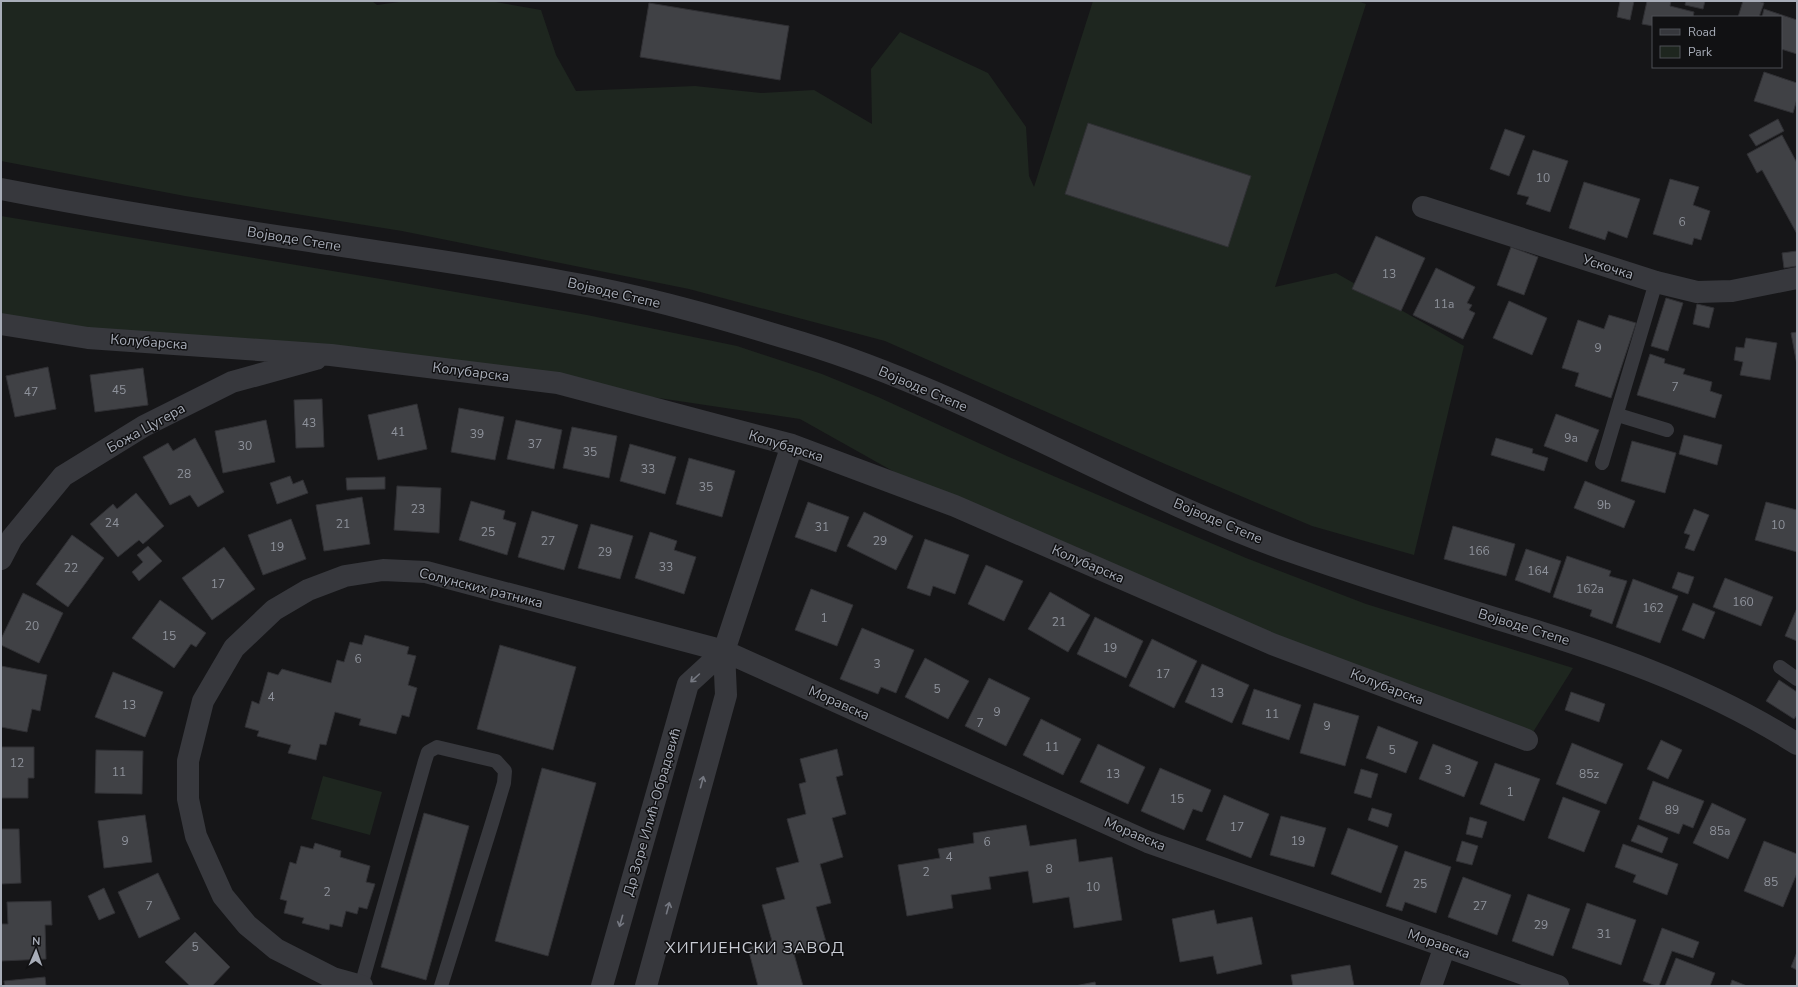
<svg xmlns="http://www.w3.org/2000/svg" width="1798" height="987" viewBox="0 0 1798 987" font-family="'Nunito Sans',sans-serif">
  <rect width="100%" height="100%" fill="#161618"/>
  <!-- green -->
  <path fill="#1e261f" d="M 1,1 L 372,1 L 377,5 L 407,1 L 490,1 L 541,10 L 556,55 L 576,91 L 695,86 L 761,93 L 814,90 L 872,124 L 871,69 L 900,32 L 988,73 L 1026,127 L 1029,176 L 1034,187 L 1093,1 L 1357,1 L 1366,4 L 1275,287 L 1336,273 L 1464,346 L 1414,555 L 1312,526 L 1165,464 L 885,341 L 689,289 L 402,231 L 185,196 L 1,161 Z
    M 1,216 L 387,280 L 587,315 L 737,346 L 822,374 L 878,397 L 1009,457 L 1246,558 L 1366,604 L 1573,668 L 1530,737 L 955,506 L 800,419 L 558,383 L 1,324 Z
    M 323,776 L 382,792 L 370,835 L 311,819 Z"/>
  <!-- building -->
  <path fill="#404145" stroke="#303034" d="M 1620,1 L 1634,1 L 1630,20 L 1617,17 Z
    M 1647,1 L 1671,1 L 1670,6 L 1694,12 L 1693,17 L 1653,17 L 1653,26 L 1642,24 Z
    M 1686,1 L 1705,1 L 1703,9 L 1685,5 Z
    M 1743,1 L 1758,1 L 1764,3 L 1759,17 L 1738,17 Z
    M 649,3 L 789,26 L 780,80 L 640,57 Z
    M 1764,9 L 1797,20 L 1797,54 L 1781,49 L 1781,17 L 1762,17 Z
    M 1764,72 L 1797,83 L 1797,99 L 1793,113 L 1754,101 Z
    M 1778,119 L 1784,131 L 1756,146 L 1749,135 Z
    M 1088,123 L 1251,176 L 1228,247 L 1065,194 Z
    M 1505,129 L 1525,136 L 1509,176 L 1490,169 Z
    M 1782,135 L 1797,163 L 1797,234 L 1762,170 L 1757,173 L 1747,154 Z
    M 1533,150 L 1568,161 L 1550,212 L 1526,204 L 1529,197 L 1517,194 Z
    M 1670,179 L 1699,187 L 1693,205 L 1710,211 L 1701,240 L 1694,238 L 1692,245 L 1653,234 Z
    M 1584,182 L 1640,199 L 1627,238 L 1608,231 L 1605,240 L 1569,228 Z
    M 1376,236 L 1425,258 L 1401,311 L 1352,289 Z
    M 1511,247 L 1538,257 L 1524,295 L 1497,285 Z
    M 1797,251 L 1797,266 L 1784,268 L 1782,253 Z
    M 1436,268 L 1475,287 L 1467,303 L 1472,305 L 1469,310 L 1475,313 L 1463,339 L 1413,315 Z
    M 1666,298 L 1683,303 L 1668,351 L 1651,346 Z
    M 1509,301 L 1547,318 L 1532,355 L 1493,338 Z
    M 1697,304 L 1714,308 L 1709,328 L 1693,324 Z
    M 1609,315 L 1636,323 L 1611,398 L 1575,386 L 1579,373 L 1562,368 L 1578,320 L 1604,329 Z
    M 1797,332 L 1797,365 L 1791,333 Z
    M 1746,338 L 1777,343 L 1770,380 L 1740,375 L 1743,362 L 1734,360 L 1736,347 L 1744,348 Z
    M 1650,354 L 1665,359 L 1664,363 L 1685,369 L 1683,374 L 1712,382 L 1710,391 L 1722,395 L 1715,418 L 1637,395 Z
    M 48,367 L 56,409 L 15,417 L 6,376 Z
    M 143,368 L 148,405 L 95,412 L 90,375 Z
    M 322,399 L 324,447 L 296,448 L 294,400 Z
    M 417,404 L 427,449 L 378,460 L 368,415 Z
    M 459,408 L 504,417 L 495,460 L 451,452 Z
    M 1556,414 L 1599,430 L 1587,462 L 1544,446 Z
    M 266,420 L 275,462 L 223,473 L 215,431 Z
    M 516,420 L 562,430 L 554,469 L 507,459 Z
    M 572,427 L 617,436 L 609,478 L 563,468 Z
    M 1684,435 L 1722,445 L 1717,465 L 1679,454 Z
    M 195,438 L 224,492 L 198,507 L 190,495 L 170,505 L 143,457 L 168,443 L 173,451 Z
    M 1496,438 L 1533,449 L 1532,453 L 1548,458 L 1544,471 L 1491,455 Z
    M 1632,441 L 1676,453 L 1665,493 L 1621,481 Z
    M 630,444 L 676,457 L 665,494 L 620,481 Z
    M 689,458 L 735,471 L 722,517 L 676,504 Z
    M 290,476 L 293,484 L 303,480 L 308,493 L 277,504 L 270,483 Z
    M 385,477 L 385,489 L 347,490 L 346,478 Z
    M 1585,481 L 1635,501 L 1624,528 L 1574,508 Z
    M 397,486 L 441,488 L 439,533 L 394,530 Z
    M 136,493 L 164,526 L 143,544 L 139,540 L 118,557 L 90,524 L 113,504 L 117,509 Z
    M 362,497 L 370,544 L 324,551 L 316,505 Z
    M 471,501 L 505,511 L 503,519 L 516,523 L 507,555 L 459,540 Z
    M 808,502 L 849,517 L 836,552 L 795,537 Z
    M 1766,502 L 1797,510 L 1797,552 L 1755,540 Z
    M 1694,509 L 1709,515 L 1694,551 L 1685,548 L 1690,535 L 1684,533 Z
    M 532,511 L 578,525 L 564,570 L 518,557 Z
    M 864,512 L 913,536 L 896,570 L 847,546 Z
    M 291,519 L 306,559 L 263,575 L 248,535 Z
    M 591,524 L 633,536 L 620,579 L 578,568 Z
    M 1453,526 L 1515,544 L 1506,576 L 1444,559 Z
    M 650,532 L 677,541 L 674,550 L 696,557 L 684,594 L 635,578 Z
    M 72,535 L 104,558 L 68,607 L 36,584 Z
    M 925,539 L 969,555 L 955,594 L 933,586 L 930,596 L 907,588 Z
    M 148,546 L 162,561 L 139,581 L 132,572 L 143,562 L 137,555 Z
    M 224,547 L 255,589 L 212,620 L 182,578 Z
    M 1526,549 L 1561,561 L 1550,593 L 1515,580 Z
    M 1567,556 L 1611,571 L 1609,576 L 1627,581 L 1612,624 L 1590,616 L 1592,610 L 1553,597 Z
    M 986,565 L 1023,581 L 1004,621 L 968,604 Z
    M 1678,572 L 1694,577 L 1688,594 L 1672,588 Z
    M 1725,578 L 1773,597 L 1761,626 L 1713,607 Z
    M 1633,579 L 1678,596 L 1660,643 L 1616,627 Z
    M 811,589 L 853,605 L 837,646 L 795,630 Z
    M 1050,592 L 1090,615 L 1068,652 L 1028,629 Z
    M 23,593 L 63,613 L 39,663 L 1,645 L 1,639 Z
    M 160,600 L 206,633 L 196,647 L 191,644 L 174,668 L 132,638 Z
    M 1693,603 L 1715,612 L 1704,639 L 1682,630 Z
    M 1797,608 L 1797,641 L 1785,636 Z
    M 1095,617 L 1143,641 L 1126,678 L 1077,654 Z
    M 862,628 L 914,650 L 896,693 L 881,687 L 878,694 L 840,679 Z
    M 365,635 L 409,647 L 407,654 L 416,656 L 408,685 L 417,688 L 409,717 L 402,715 L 396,734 L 359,725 L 361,719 L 335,712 L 326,745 L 320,744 L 316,760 L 288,753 L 291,745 L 257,736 L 259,731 L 245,727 L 252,701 L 259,704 L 268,672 L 278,675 L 282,669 L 331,683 L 337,660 L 344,662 L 350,642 L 362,645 Z
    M 1152,639 L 1197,661 L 1174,708 L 1129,686 Z
    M 500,645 L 576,667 L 553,750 L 477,729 Z
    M 925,658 L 969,681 L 948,719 L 905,697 Z
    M 1202,664 L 1249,685 L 1232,723 L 1185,702 Z
    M 1,666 L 47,675 L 40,711 L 32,709 L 27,732 L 1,727 Z
    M 113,672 L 163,692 L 145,737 L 95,717 Z
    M 989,678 L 1030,698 L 1006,746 L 965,726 Z
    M 1779,680 L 1797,692 L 1797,715 L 1794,719 L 1766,701 Z
    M 1254,689 L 1301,705 L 1289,740 L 1242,724 Z
    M 1571,692 L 1605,704 L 1599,722 L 1565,710 Z
    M 1314,703 L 1359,716 L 1345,766 L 1300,753 Z
    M 1041,719 L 1081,739 L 1063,775 L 1023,755 Z
    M 1378,726 L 1418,742 L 1406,773 L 1366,758 Z
    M 1661,740 L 1682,750 L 1668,779 L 1647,769 Z
    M 1572,743 L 1623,764 L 1606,804 L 1556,784 Z
    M 1098,744 L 1145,767 L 1128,804 L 1080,782 Z
    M 1433,744 L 1478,762 L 1464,797 L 1419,779 Z
    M 1,747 L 34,747 L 34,778 L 28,778 L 28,798 L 1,798 Z
    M 837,749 L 843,775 L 836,777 L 846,814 L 832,818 L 843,857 L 820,864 L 831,903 L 816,907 L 827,945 L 794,954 L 803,986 L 758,986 L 748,948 L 772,941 L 762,905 L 785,899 L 776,868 L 799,862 L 787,819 L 806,814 L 799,784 L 806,782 L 800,759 Z
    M 96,750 L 143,751 L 142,794 L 95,793 Z
    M 1495,763 L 1540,779 L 1524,821 L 1480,804 Z
    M 542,768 L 596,783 L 548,956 L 495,941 Z
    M 1160,768 L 1211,790 L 1202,812 L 1193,809 L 1184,830 L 1141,811 Z
    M 1361,769 L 1378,774 L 1371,798 L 1354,793 Z
    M 1653,781 L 1704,801 L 1693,828 L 1683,824 L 1679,834 L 1639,819 Z
    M 1224,795 L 1269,814 L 1251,858 L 1206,840 Z
    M 1563,797 L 1600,811 L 1584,852 L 1548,838 Z
    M 1712,803 L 1746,819 L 1728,859 L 1693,843 Z
    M 1372,808 L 1392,814 L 1388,827 L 1368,820 Z
    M 424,813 L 469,826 L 426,980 L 381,967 Z
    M 145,815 L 152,862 L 104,868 L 98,821 Z
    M 1281,816 L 1326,828 L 1314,867 L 1270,855 Z
    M 1470,817 L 1487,822 L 1482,838 L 1466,834 Z
    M 1026,825 L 1030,846 L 1076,839 L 1079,862 L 1112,857 L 1122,920 L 1074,928 L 1069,897 L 1033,903 L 1028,871 L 989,877 L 991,889 L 951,895 L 953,908 L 907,916 L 898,865 L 940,858 L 938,849 L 974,843 L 973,833 Z
    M 1638,825 L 1668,838 L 1662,853 L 1631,841 Z
    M 1348,828 L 1398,846 L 1381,893 L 1331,874 Z
    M 1,829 L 19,829 L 21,883 L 1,884 Z
    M 1462,841 L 1478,846 L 1472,865 L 1456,861 Z
    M 1764,841 L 1797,854 L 1797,873 L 1783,907 L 1744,891 Z
    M 315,843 L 341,851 L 340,857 L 370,866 L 366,882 L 375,884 L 367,909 L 359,907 L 357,914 L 346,911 L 342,927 L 330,924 L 329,930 L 302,923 L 304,918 L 284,913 L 287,901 L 280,899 L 290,862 L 296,864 L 301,846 L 313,849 Z
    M 1623,844 L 1678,864 L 1667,895 L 1633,882 L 1636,875 L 1615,867 Z
    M 1405,851 L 1451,867 L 1436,913 L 1405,902 L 1402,911 L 1386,906 Z
    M 158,873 L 180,919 L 139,938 L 118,892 Z
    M 1463,877 L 1511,895 L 1497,935 L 1448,917 Z
    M 104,888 L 115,913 L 99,920 L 88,896 Z
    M 1528,894 L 1570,909 L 1553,956 L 1512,941 Z
    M 51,901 L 52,925 L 45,925 L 46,959 L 1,961 L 1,924 L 8,924 L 7,902 Z
    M 1587,903 L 1636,920 L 1621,965 L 1572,948 Z
    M 1214,910 L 1217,924 L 1252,917 L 1262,964 L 1217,974 L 1213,956 L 1180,962 L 1172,919 Z
    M 1662,928 L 1699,942 L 1693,958 L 1672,951 L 1659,986 L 1656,986 L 1643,981 Z
    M 195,932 L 230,967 L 212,986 L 190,986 L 165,962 Z
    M 1797,952 L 1797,970 L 1791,967 Z
    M 1676,958 L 1715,973 L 1710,986 L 1665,986 Z
    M 1350,965 L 1354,986 L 1293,986 L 1291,975 Z
    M 45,977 L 46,986 L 5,986 L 4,981 Z
    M 1732,980 L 1747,986 L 1730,986 Z
    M 1095,982 L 1096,986 L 1075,986 Z"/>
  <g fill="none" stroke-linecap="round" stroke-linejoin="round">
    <!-- service -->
    <path stroke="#37383d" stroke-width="14" d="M 1618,415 L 1667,430
      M 1602,463 L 1656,282
      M 1780,667 L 1797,679
      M 361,986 L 425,761 L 428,752 L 437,747 L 496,761 L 505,771 L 504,783 L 492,823 L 441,986"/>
    <!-- minor -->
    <path stroke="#37383d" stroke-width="22" d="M 1423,207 L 1656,282 L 1697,292 L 1732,291 L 1797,278
      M 1,324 L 88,338 L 331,355 L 558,383 L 792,445 L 955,506 L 1272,644 L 1527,740
      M 1,559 L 12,538 L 63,476 L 144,426 L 232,382 L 316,359
      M 362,986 L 333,978 L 276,949 L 247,925 L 223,896 L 196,836 L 188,799 L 188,761 L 203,701 L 234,648 L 274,610 L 308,590 L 345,576 L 383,570 L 426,572 L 724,651 L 1148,842 L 1558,986
      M 602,986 L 688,684 L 724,651
      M 646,986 L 726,695 L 724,651 L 792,445
      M 1431,986 L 1445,946"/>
    <!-- tertiary -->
    <path stroke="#37383d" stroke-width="22" d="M 1,189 C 104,209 207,226 310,241 C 404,256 498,268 592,287 C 663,301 734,322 803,343 C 973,395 1125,493 1292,552 C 1358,575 1424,596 1491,617 C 1597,649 1703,684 1797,744"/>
  </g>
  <!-- one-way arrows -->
  <defs><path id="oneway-shaft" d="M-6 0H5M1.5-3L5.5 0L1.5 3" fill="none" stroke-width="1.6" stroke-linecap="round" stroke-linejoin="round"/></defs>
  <g stroke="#757881">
    <use href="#oneway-shaft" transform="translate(695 678) rotate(138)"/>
    <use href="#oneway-shaft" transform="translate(702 782) rotate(-75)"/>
    <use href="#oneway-shaft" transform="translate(668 908) rotate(-75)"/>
    <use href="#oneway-shaft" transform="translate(621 921) rotate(106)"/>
  </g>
  <g text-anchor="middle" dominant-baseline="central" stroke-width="3" stroke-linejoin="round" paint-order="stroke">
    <!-- number labels -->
    <g font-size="12" fill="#8e929b">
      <text x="1543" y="178">10</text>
      <text x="1682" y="222">6</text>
      <text x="1389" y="274">13</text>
      <text x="1444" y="304">11a</text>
      <text x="1598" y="348">9</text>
      <text x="1675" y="387">7</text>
      <text x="119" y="390">45</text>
      <text x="31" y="392">47</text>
      <text x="309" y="423">43</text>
      <text x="398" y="432">41</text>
      <text x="477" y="434">39</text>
      <text x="1571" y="438">9a</text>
      <text x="535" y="444">37</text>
      <text x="245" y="446">30</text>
      <text x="590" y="452">35</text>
      <text x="648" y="469">33</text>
      <text x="184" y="474">28</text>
      <text x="706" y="487">35</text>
      <text x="1604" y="505">9b</text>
      <text x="418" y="509">23</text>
      <text x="112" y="523">24</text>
      <text x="343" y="524">21</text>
      <text x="1778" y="525">10</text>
      <text x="822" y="527">31</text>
      <text x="488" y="532">25</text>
      <text x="548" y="541">27</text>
      <text x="880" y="541">29</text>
      <text x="277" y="547">19</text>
      <text x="1479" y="551">166</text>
      <text x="605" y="552">29</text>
      <text x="666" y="567">33</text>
      <text x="71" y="568">22</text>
      <text x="1538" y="571">164</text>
      <text x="218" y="584">17</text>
      <text x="1590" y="589">162a</text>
      <text x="1743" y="602">160</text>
      <text x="1653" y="608">162</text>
      <text x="824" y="618">1</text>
      <text x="1059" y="622">21</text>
      <text x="32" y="626">20</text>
      <text x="169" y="636">15</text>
      <text x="1110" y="648">19</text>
      <text x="358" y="659">6</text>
      <text x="877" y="664">3</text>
      <text x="1163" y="674">17</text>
      <text x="937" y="689">5</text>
      <text x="1217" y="693">13</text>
      <text x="271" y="697">4</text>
      <text x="129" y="705">13</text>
      <text x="997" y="712">9</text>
      <text x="1272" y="714">11</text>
      <text x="980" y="723">7</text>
      <text x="1327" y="726">9</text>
      <text x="1052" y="747">11</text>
      <text x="1392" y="750">5</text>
      <text x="17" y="763">12</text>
      <text x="1448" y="770">3</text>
      <text x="119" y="772">11</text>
      <text x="1113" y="774">13</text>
      <text x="1589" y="774">85z</text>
      <text x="1510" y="792">1</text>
      <text x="1177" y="799">15</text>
      <text x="1672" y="810">89</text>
      <text x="1237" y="827">17</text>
      <text x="1720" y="831">85a</text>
      <text x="125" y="841">9</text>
      <text x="1298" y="841">19</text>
      <text x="987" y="842">6</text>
      <text x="949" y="857">4</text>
      <text x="1049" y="869">8</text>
      <text x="926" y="872">2</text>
      <text x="1771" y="882">85</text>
      <text x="1420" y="884">25</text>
      <text x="1093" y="887">10</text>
      <text x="327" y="892">2</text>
      <text x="149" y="906">7</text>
      <text x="1480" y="906">27</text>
      <text x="1541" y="925">29</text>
      <text x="1604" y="934">31</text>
      <text x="195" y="947">5</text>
    </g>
    <!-- street labels -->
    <g font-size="14" fill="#a8adb8" stroke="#111113">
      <text transform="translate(294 239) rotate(9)">Војводе Степе</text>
      <text transform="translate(1608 267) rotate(18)">Ускочка</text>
      <text transform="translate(614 293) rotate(13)">Војводе Степе</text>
      <text transform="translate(149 342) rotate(4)">Колубарска</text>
      <text transform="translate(471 372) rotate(7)">Колубарска</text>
      <text transform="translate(923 389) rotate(23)">Војводе Степе</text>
      <text transform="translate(146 428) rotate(-29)">Божа Цугера</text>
      <text transform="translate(786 446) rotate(17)">Колубарска</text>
      <text transform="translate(1218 521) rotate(23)">Војводе Степе</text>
      <text transform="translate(1088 564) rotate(23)">Колубарска</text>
      <text transform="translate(481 588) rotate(14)">Солунских ратника</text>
      <text transform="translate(1524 627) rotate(17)">Војводе Степе</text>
      <text transform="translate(1387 687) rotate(21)">Колубарска</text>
      <text transform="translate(839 703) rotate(24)">Моравска</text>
      <text transform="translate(652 812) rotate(-74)">Др Зоре Илић-Обрадовић</text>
      <text transform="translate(1135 834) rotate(23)">Моравска</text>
      <text transform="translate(1439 944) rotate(19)">Моравска</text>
    </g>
    <!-- quarter labels -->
    <g font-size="16" letter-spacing="1" fill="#c9ccd4" stroke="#111113">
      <text x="755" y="948">ХИГИЈЕНСКИ ЗАВОД</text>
    </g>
  </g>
  <!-- border -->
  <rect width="1798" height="987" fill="none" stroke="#a8adb8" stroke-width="4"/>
  <!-- legend -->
  <rect x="1652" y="16" width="130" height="52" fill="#111113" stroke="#4d4f55"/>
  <rect x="1660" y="29" width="20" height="6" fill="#37383d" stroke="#4d4f55"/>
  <text x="1688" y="36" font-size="12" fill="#a8adb8">Road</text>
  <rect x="1660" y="46" width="20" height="12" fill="#1e261f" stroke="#4d4f55"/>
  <text x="1688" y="56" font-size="12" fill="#a8adb8">Park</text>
  <!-- north arrow -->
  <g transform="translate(36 951) rotate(2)" stroke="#111113" stroke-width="3" paint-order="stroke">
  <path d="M0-3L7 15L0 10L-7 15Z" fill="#a8adb8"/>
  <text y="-6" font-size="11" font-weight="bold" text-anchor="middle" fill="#a8adb8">N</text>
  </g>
</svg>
